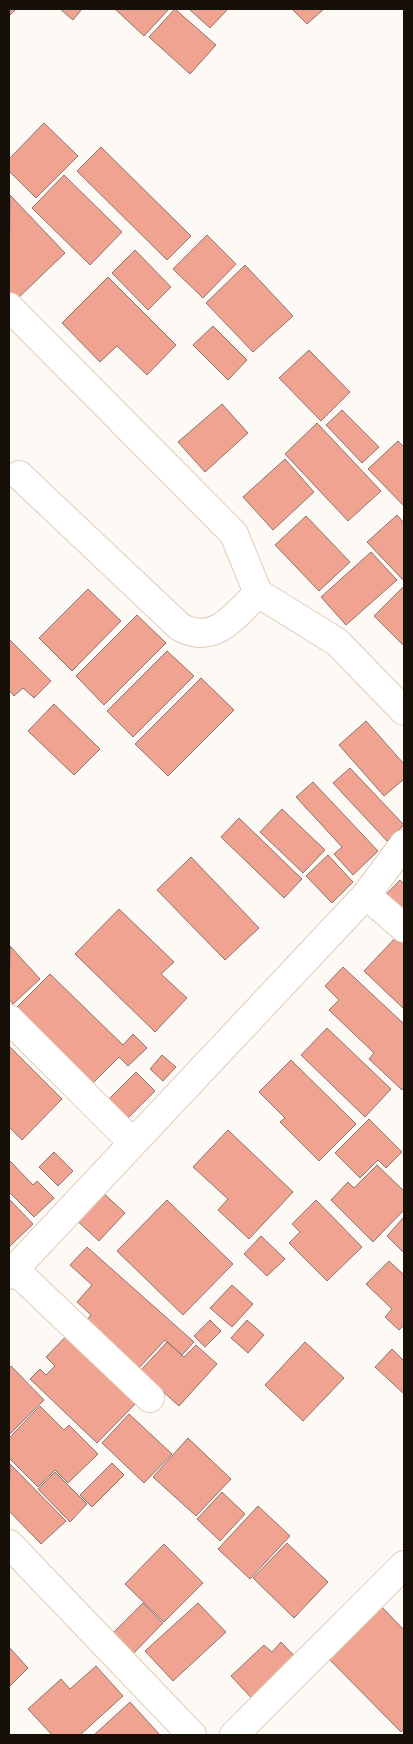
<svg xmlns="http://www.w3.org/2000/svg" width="413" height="1744" viewBox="0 0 413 1744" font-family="'Crimson Pro',serif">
  <rect width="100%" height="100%" fill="#fdf9f5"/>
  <!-- building -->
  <path fill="#f1a391" stroke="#8f746e" d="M 9,9 L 16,9 L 9,16 Z
    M 60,9 L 82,9 L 73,20 Z
    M 115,9 L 169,9 L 144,36 Z
    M 175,9 L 216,45 L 190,74 L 149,37 Z
    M 189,9 L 228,9 L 210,28 Z
    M 292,9 L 324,9 L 307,24 Z
    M 44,123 L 78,156 L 36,198 L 9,171 L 9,159 Z
    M 101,147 L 191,236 L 167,260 L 77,171 Z
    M 64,175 L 122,232 L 90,265 L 32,208 Z
    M 10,195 L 65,253 L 16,300 L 9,292 Z
    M 207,235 L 236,264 L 203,298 L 173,269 Z
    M 135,250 L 171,287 L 148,310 L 112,273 Z
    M 245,265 L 293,316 L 253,352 L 206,303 Z
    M 108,277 L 176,345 L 147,375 L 117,346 L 100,362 L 62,323 Z
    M 213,326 L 247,360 L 228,380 L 193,345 Z
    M 309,350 L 350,392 L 321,421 L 279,378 Z
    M 222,404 L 248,433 L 205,472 L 178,442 Z
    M 342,410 L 379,447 L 362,463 L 326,425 Z
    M 317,423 L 381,491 L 348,521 L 285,454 Z
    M 398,441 L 404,447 L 404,506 L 368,469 Z
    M 285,459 L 314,492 L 273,530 L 243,497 Z
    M 397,515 L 404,523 L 404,581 L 367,542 Z
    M 306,516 L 350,562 L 319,591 L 275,545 Z
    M 371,552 L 397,580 L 346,625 L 321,597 Z
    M 403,587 L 404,588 L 404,646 L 374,616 Z
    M 88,589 L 121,621 L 72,671 L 39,638 Z
    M 137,615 L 166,643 L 104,705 L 76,676 Z
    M 9,639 L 51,681 L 34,698 L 23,688 L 14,696 L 9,690 Z
    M 167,651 L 194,676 L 133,737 L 107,711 Z
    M 201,678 L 234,710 L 168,776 L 135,744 Z
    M 54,704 L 100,749 L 74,775 L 28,731 Z
    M 366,721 L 404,764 L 404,779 L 384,796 L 339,745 Z
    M 350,768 L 404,825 L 387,841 L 333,783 Z
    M 313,782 L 378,851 L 353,875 L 334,854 L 342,847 L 296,797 Z
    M 282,809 L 325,850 L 303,873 L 260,832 Z
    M 239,818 L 302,879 L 284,898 L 221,837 Z
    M 328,855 L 353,882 L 332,903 L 306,876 Z
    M 191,857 L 259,928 L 225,960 L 157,890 Z
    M 400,880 L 404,884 L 404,924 L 380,901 Z
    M 119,909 L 174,962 L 161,974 L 187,998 L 155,1032 L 75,954 Z
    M 398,935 L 404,941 L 404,1009 L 364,971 Z
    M 10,946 L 40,979 L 13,1004 L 9,999 Z
    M 343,967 L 404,1024 L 404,1087 L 402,1090 L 369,1059 L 374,1053 L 329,1010 L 339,1000 L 325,986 Z
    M 50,974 L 123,1045 L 133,1034 L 147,1048 L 128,1066 L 119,1057 L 93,1083 L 16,1008 Z
    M 327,1028 L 391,1089 L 365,1117 L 301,1055 Z
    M 9,1046 L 62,1099 L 22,1140 L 9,1127 Z
    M 162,1055 L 176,1067 L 163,1081 L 150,1069 Z
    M 291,1060 L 356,1124 L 319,1161 L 280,1122 L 285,1118 L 259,1092 Z
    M 136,1072 L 155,1091 L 123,1123 L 104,1104 Z
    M 369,1119 L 402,1152 L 386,1168 L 378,1160 L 360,1178 L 335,1153 Z
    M 228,1130 L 293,1192 L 249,1239 L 218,1210 L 228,1199 L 193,1167 Z
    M 54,1152 L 73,1171 L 58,1186 L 39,1167 Z
    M 9,1160 L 33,1185 L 37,1181 L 54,1198 L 34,1217 L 9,1192 Z
    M 377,1165 L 404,1191 L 404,1210 L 373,1242 L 331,1200 L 348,1182 L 354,1188 Z
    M 100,1190 L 125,1213 L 99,1241 L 74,1218 Z
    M 9,1199 L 33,1224 L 9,1247 Z
    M 167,1200 L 233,1264 L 183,1315 L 117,1251 Z
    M 316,1200 L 362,1247 L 327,1281 L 289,1243 L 300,1232 L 292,1224 Z
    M 404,1217 L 404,1253 L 387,1236 Z
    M 261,1236 L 285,1259 L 267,1276 L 244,1254 Z
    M 87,1247 L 194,1342 L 182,1355 L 165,1340 L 138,1369 L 86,1321 L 91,1315 L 77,1302 L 92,1285 L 70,1265 Z
    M 389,1261 L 404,1275 L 404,1325 L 399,1330 L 385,1317 L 392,1309 L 366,1284 Z
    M 232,1285 L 253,1304 L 232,1327 L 210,1308 Z
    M 210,1320 L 221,1331 L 205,1347 L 194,1336 Z
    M 247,1320 L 264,1335 L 248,1353 L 231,1338 Z
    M 74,1328 L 144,1395 L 97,1443 L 30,1379 L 40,1369 L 46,1375 L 55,1366 L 46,1357 Z
    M 167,1342 L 184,1357 L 196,1345 L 217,1364 L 179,1406 L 140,1371 Z
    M 305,1342 L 344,1378 L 303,1421 L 265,1385 Z
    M 392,1349 L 404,1361 L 404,1394 L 375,1367 Z
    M 11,1366 L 44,1400 L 9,1435 L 9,1368 Z
    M 40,1406 L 64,1430 L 69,1425 L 98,1454 L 68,1483 L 55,1470 L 38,1487 L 9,1458 L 9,1438 Z
    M 129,1414 L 172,1454 L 144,1483 L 102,1443 Z
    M 188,1438 L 231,1479 L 196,1516 L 153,1477 Z
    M 112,1463 L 124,1475 L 92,1507 L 80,1495 Z
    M 10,1464 L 66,1521 L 41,1544 L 9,1511 Z
    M 55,1472 L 87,1504 L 70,1522 L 38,1489 Z
    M 222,1492 L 245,1514 L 220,1541 L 197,1519 Z
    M 258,1506 L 290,1536 L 250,1579 L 218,1549 Z
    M 287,1543 L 328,1582 L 294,1618 L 253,1578 Z
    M 164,1544 L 203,1583 L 164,1622 L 125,1584 Z
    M 143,1603 L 163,1623 L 129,1658 L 108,1638 Z
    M 198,1603 L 226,1632 L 173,1681 L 145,1651 Z
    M 378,1603 L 404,1630 L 404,1729 L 401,1732 L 325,1655 Z
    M 281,1642 L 301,1663 L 257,1704 L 231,1676 L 264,1645 L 272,1652 Z
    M 9,1647 L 28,1668 L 9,1687 Z
    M 96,1666 L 123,1696 L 80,1735 L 52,1735 L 28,1709 L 61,1679 L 70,1689 Z
    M 130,1702 L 160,1735 L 94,1735 Z"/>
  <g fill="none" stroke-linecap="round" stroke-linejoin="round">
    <!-- minor casing -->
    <g stroke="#e1cdb9" stroke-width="30">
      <path id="minor" d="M 9,307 L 234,534 L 258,593 L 337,642 L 404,711
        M 19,475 L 180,627 C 215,646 235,615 258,593
        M 366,895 L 404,928
        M 9,1019 L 133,1143
        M 14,1269 L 150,1398
        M 9,1275 L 366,895 L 404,844
        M 9,1544 L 192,1735
        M 234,1735 L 404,1565"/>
    </g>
    <!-- minor -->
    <use href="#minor" stroke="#fff" stroke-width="28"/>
  </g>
  <!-- border -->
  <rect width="413" height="1744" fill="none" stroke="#161009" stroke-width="20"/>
</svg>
